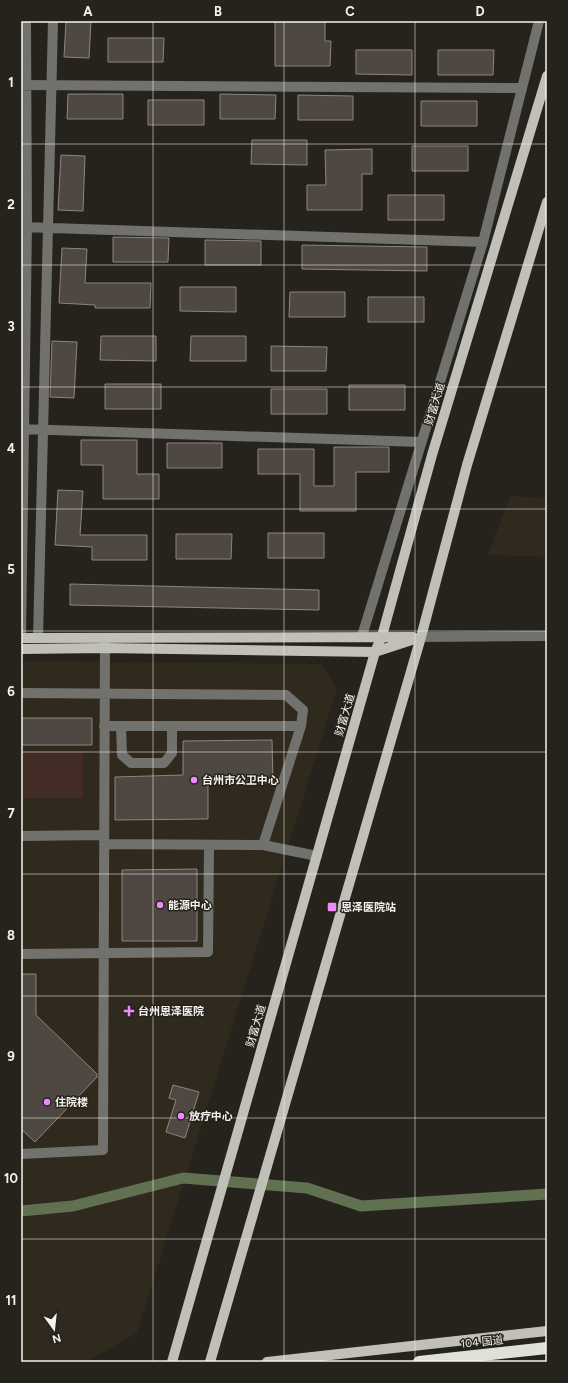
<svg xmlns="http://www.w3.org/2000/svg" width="568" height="1383" viewBox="0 0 568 1383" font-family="Figtree,'Noto Sans SC',sans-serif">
  <rect width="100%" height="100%" fill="#26221c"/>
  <!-- built -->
  <path fill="#30291d" d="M 510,496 L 547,498 L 547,557 L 488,555 Z
    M 21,661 L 321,664 L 337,689 L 137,1333 L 88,1361 L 79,1362 L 21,1362 Z"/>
  <!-- green -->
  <path fill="#432b26" d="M 21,751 L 83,751 L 83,798 L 21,798 Z"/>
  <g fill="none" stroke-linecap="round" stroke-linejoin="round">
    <!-- canal -->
    <path stroke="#5f7151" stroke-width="11" d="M 21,1211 L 73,1206 L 183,1178 L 307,1188 L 361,1206 L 547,1194"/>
  </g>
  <!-- building -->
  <path fill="#4f4842" stroke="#8d857f" d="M 66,21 L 91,21 L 89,58 L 64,57 Z
    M 275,21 L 325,21 L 325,41 L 331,41 L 330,66 L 275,66 Z
    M 108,38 L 164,38 L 163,62 L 108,62 Z
    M 356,50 L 412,50 L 412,75 L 356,74 Z
    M 438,50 L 494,50 L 493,75 L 438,75 Z
    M 68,94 L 123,94 L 123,119 L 67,119 Z
    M 220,94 L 276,95 L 275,119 L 220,119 Z
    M 298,95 L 353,96 L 353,120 L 298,120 Z
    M 148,100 L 204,100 L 204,125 L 148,125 Z
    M 421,101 L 477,101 L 477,126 L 421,126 Z
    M 252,140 L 307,140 L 307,165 L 251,164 Z
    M 412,146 L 468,146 L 468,171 L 412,171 Z
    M 372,149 L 372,174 L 362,174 L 362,210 L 307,210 L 307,185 L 326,185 L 325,150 Z
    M 61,155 L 85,156 L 83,211 L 58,210 Z
    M 388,195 L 444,195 L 444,220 L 388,220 Z
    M 113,237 L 169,238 L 168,262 L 113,262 Z
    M 205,240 L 261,241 L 261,265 L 205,265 Z
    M 302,245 L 427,247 L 427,271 L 302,269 Z
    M 62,248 L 87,249 L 85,283 L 151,283 L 150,308 L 95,308 L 95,305 L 59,303 Z
    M 180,287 L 236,287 L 236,312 L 180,311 Z
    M 290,292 L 345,292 L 345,317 L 289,317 Z
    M 368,297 L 424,297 L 424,322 L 368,322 Z
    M 101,336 L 156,336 L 156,361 L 100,360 Z
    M 191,336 L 246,336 L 246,361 L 190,361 Z
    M 52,341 L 77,342 L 74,398 L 50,397 Z
    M 271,346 L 327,347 L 326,371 L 271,371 Z
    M 105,384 L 161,384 L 161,409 L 105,409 Z
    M 349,385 L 405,385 L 405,410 L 349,410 Z
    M 271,389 L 327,389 L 327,414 L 271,414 Z
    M 81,440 L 137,440 L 137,474 L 159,474 L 159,499 L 103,499 L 103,465 L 81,465 Z
    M 167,443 L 222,443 L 222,468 L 167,468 Z
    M 334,447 L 389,447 L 389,472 L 356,472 L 356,511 L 300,511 L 300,474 L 258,474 L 258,449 L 314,449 L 314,486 L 334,486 Z
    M 58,490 L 83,491 L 80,535 L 147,535 L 147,560 L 92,560 L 92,547 L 55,545 Z
    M 268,533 L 324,533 L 324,558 L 268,558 Z
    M 176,534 L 232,534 L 231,559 L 176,559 Z
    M 70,584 L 319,590 L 319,610 L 70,605 Z
    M 21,718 L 92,718 L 92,745 L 21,745 Z
    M 272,740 L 273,783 L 208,784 L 208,819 L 115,820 L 115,777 L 183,775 L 183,741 Z
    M 197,869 L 197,941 L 122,941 L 122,870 Z
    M 21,974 L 36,974 L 36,1015 L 97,1074 L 97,1077 L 35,1142 L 21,1129 Z
    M 173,1085 L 199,1092 L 185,1138 L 166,1132 L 176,1100 L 169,1098 Z"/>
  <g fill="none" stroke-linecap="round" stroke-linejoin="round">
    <!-- minor -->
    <path stroke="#71716d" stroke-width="10" d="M 21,85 L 522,88
      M 21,227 L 483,242
      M 21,429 L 421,442
      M 362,636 L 483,242 L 539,21
      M 421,637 L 547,636
      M 21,638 L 27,227 L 26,21
      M 38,638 L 53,21
      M 21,693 L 286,695 L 303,710 L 301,726 L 263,845
      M 104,726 L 301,726
      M 121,726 L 122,755 L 131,763 L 164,763 L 172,753 L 172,726
      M 21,836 L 104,835
      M 104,844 L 263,845 L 317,856
      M 21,954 L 208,952 L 209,845
      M 21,1154 L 103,1150 L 105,639"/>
    <!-- major -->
    <path stroke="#c0c0b8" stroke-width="10" d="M 21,638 L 413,637
      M 21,649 L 104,648 L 375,652 L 421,637
      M 172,1362 L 375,652 L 382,636 L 432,455 L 547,76
      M 210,1362 L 421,637 L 467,465 L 547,202
      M 267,1362 L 547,1331"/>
    <!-- highway -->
    <path stroke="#dfe0d6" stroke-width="12" d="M 419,1362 L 547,1348"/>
  </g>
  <!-- grid -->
  <path fill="none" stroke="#f5f3ee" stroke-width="1" stroke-opacity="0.55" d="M 153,21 L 153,1362M 284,21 L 284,1362M 415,21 L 415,1362M 21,144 L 547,144M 21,265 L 547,265M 21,387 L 547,387M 21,509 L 547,509M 21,631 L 547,631M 21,752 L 547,752M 21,874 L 547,874M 21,996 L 547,996M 21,1118 L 547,1118M 21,1239 L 547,1239"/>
  <!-- markers -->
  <g fill="#ec8cfb" stroke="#26221c" stroke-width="1.5">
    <circle cx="194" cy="780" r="4"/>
    <circle cx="160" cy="905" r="4"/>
    <rect x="327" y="902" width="10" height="10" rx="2"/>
    <path d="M127 1005h4v4h4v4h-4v4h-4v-4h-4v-4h4z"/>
    <circle cx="47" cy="1102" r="4"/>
    <circle cx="181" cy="1116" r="4"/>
  </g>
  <g text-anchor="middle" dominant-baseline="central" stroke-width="3" stroke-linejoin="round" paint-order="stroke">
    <!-- street labels -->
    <g font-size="11" fill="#f5f3ee" stroke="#26221c">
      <text transform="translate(435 404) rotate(-73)">财富大道</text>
      <text transform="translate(345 715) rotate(-74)">财富大道</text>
      <text transform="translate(256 1026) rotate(-74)">财富大道</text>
      <text transform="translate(482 1342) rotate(-6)">104 国道</text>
    </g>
    <!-- poi labels -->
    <g font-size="11" font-weight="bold" fill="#f5f3ee" stroke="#26221c" text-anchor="start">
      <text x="202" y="780">台州市公卫中心</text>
      <text x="168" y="905">能源中心</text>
      <text x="341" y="907">恩泽医院站</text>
      <text x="138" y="1011">台州恩泽医院</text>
      <text x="55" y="1102">住院楼</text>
      <text x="189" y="1116">放疗中心</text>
    </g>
  </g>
  <!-- border -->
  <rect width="568" height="1383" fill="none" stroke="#26221c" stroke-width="44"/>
  <!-- north arrow -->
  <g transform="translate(54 1329) rotate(165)" stroke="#26221c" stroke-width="3" paint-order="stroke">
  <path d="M0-3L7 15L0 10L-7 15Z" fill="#f5f3ee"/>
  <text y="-6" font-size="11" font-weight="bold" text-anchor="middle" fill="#f5f3ee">N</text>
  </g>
  <rect x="22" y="22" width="524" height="1339" fill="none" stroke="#f5f3ee" stroke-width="1.5"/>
  <g font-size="13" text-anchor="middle" font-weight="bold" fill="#f5f3ee">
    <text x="88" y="16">A</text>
    <text x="218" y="16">B</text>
    <text x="350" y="16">C</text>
    <text x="480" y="16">D</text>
    <text x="11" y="87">1</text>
    <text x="11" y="209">2</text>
    <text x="11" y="331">3</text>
    <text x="11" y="453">4</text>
    <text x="11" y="574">5</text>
    <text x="11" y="696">6</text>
    <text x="11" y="818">7</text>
    <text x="11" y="940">8</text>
    <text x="11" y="1061">9</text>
    <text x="11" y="1183">10</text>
    <text x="11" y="1305">11</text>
  </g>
</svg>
